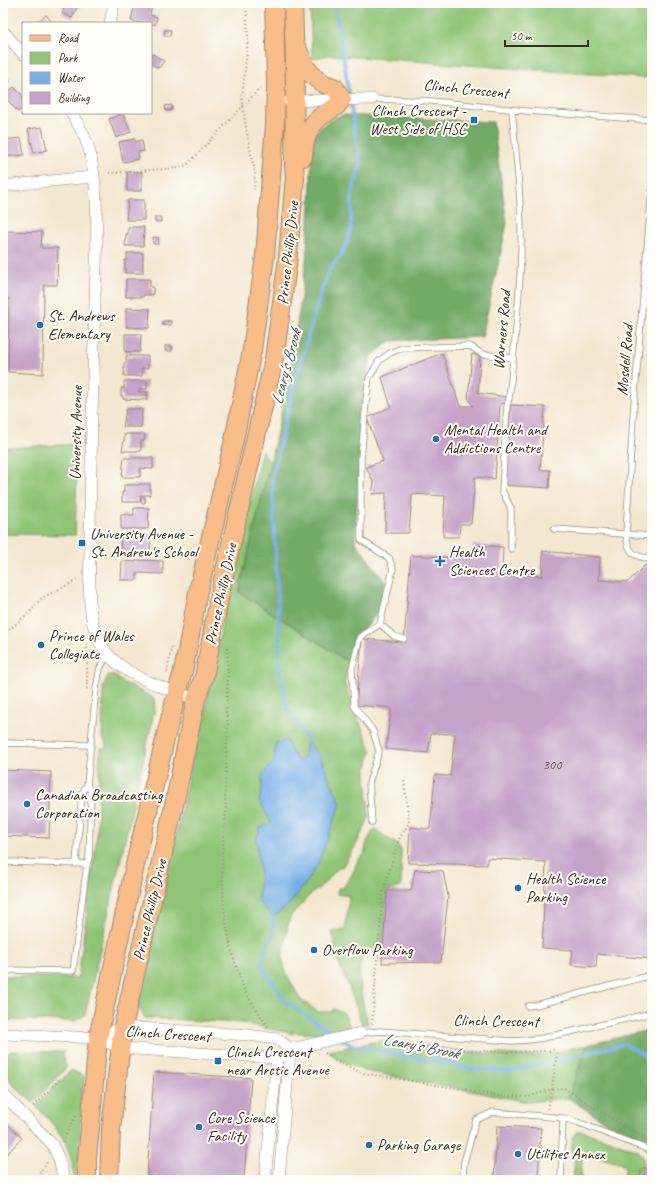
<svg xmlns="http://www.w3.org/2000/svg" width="655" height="1183" viewBox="0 0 655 1183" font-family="Caveat,sans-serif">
  <rect width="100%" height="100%" fill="#fdfcf7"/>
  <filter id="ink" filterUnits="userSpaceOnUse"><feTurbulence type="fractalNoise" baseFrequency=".025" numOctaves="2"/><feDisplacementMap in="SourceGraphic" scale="8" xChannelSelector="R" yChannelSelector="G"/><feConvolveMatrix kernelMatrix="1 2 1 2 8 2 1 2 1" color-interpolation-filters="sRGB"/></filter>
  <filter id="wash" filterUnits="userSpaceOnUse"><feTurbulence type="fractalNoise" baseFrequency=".012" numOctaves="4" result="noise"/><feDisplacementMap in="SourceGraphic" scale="16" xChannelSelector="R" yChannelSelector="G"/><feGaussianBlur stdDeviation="0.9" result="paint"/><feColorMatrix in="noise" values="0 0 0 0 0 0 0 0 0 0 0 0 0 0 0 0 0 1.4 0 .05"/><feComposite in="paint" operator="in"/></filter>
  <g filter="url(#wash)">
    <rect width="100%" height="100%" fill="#f4e7d0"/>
    <!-- green -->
    <path fill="#8fc476" stroke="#65774a" d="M 310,3 L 652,3 L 652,57 L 646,78 L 329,55 L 312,59 Z
      M 78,444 L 75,535 L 3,534 L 3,448 Z
      M 262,450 L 270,463 L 239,592 L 349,662 L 344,683 L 371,750 L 366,773 L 369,818 L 356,845 L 342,867 L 337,869 L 325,883 L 310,895 L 291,915 L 288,925 L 282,958 L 286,973 L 300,999 L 318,1012 L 332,1012 L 333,1009 L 344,1013 L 350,1027 C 332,1030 309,1037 291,1031 L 294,1034 L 242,1023 L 145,1018 L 139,1008 L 136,1011 L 149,943 L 167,877 L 187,782 L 205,710 L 228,594 Z
      M 113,674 L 122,682 L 152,697 L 154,700 L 155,709 L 85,1015 L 75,1021 L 3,1020 L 3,976 L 78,978 L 97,835 L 100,748 L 106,748 L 105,741 L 102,739 L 103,686 L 108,676 Z
      M 374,829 L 398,845 L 401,850 L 401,887 L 387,891 L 383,947 L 367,949 C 365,953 362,957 361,960 C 356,975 364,1009 368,1024 L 362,1024 L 349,987 L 338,962 L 332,931 L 345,930 L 349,896 L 337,894 L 338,888 L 343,888 L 353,873 L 358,860 L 364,855 L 367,842 Z
      M 378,1041 L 388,1041 L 462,1051 L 528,1056 L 542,1055 L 587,1045 L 568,1098 L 528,1102 L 365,1071 L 335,1058 L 329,1051 Z
      M 10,1051 L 65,1052 L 63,1054 L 65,1064 L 67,1067 L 33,1103 C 18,1089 2,1082 7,1057 L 5,1057 Z
      M 71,1070 L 84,1076 L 80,1119 L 79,1180 L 74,1180 C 73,1170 72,1159 68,1149 C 62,1133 48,1119 36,1106 Z
      M 578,1131 L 582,1131 L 639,1151 C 644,1157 644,1161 643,1168 L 641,1168 L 640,1180 L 624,1180 L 625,1168 L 621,1164 L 590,1154 L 582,1159 L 581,1180 L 573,1180 L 575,1157 L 572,1152 L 572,1145 L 573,1136 Z"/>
    <!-- forest -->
    <path fill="#73aa67" stroke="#576a42" d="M 343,115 L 493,122 L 507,224 L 482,337 L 390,341 L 371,357 L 362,400 L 355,541 L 385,582 L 378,613 L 357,637 L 349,662 L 239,592 L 270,463 L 291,367 L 306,261 L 310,207 L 312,140 C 316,127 330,119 343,115 Z
      M 652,1029 L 652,1143 L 607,1123 L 568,1098 L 587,1045 Z"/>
    <!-- water -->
    <path fill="#77afe6" stroke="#596c82" d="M 287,741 L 295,758 L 300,761 L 305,756 L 306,746 L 308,741 L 321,758 L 327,774 L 341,803 L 318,864 L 304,886 L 288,906 L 273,917 L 258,901 L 260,870 L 256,840 L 260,828 L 271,823 L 259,800 L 262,791 L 262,775 L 274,762 L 276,743 Z"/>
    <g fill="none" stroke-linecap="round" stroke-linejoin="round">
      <!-- stream -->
      <path stroke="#77afe6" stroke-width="3.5" d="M 308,741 L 287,708 L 280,671 L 278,606 L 272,478 L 295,381 L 322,289 L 331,268 L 341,255 L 348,240 L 351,226 L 352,194 L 360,165 L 335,3
        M 273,917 L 273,935 L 264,954 L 262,963 L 264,971 L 273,981 L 284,1001 L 337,1036
        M 342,1039 L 351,1045 L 473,1069 L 511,1071 L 625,1044 L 652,1060"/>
    </g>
    <g id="blocks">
      <!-- building -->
      <path fill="#c5a3c9" d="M 62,3 L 82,3 L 80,7 L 78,6 L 72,18 L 62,13 L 65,8 L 61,6 Z
        M 135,3 L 152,5 L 150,15 L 157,17 L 155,25 L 151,23 L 141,23 L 131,21 Z
        M 46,15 L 53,23 L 36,23 Z
        M 165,30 L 171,30 L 170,36 L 164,36 Z
        M 153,54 L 164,61 L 159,68 L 151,64 L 151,56 Z
        M 3,73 L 10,81 L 3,87 Z
        M 14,87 L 23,96 L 23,108 L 18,112 L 4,96 Z
        M 172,105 L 172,110 L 166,111 L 165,106 Z
        M 123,114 L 131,132 L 116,138 L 109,119 Z
        M 42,127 L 47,150 L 34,153 L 28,129 Z
        M 21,138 L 24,155 L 3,157 L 3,140 Z
        M 135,139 L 135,142 L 142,140 L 144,151 L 138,152 L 139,159 L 123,162 L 119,142 Z
        M 127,172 L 142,172 L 142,191 L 127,191 Z
        M 128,200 L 144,200 L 144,220 L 126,220 Z
        M 155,217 L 161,217 L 161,222 L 155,222 Z
        M 128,227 L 144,227 L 143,246 L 125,246 L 126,234 L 128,234 Z
        M 4,231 L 42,232 L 41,248 L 58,248 L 57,285 L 44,285 L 43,374 L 8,372 L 9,298 L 3,298 Z
        M 153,237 L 159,238 L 158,244 L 153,244 Z
        M 127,253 L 143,253 L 143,273 L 125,273 L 125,260 L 127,260 Z
        M 126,279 L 150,279 L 150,287 L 153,287 L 153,295 L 143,295 L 143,297 L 126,297 Z
        M 126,308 L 150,309 L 149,328 L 126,327 Z
        M 163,321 L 171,321 L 171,325 L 163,325 Z
        M 125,334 L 141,334 L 140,352 L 125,352 Z
        M 165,346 L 172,346 L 172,351 L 165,351 Z
        M 442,353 L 460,406 L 473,406 L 468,398 L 472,354 L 480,356 L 478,393 L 507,397 L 505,403 L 500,404 L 495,479 L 475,477 L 471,524 L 460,524 L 459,537 L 443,537 L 445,496 L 412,494 L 409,533 L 385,533 L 386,493 L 372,494 L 374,483 L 366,467 L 383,461 L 367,418 L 391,407 L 382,377 Z
        M 126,356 L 148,356 L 148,368 L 142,368 L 142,376 L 124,376 L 124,363 L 126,363 Z
        M 124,381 L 147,381 L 147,389 L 139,389 L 139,392 L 147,392 L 147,400 L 123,399 L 123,396 L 121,396 L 121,388 L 124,388 Z
        M 511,405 L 545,407 L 540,470 L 550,470 L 549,488 L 504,485 Z
        M 126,409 L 142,409 L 141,427 L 123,427 Z
        M 125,434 L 145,434 L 144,441 L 141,441 L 141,451 L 122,451 Z
        M 124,458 L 153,458 L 153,469 L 140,468 L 140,477 L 122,477 Z
        M 139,484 L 150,484 L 150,495 L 140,495 L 140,497 L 145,497 L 145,503 L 141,503 L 141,498 L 140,502 L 122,502 L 122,492 L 124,492 L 124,485 L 139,485 Z
        M 134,508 L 149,508 L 148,529 L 121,529 L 121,515 L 129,514 L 129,515 L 134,515 Z
        M 140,536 L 151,536 L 150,552 L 140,552 L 140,554 L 120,554 L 121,537 L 140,537 Z
        M 473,545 L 503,547 L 502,573 L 542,576 L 543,551 L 600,557 L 599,580 L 628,582 L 645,565 L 652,566 L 652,959 L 597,954 L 596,967 L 571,965 L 573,950 L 542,948 L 546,862 L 487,858 L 487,865 L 408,863 L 410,827 L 430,829 L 435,775 L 450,776 L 455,734 L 431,733 L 428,753 L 386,749 L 391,708 L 356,705 L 362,639 L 404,642 L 411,555 L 471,559 Z
        M 136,560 L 163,561 L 163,574 L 137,573 L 137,580 L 121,580 L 122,561 L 136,562 Z
        M 3,770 L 51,772 L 49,838 L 3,836 Z
        M 415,870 L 443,871 L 448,896 L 441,962 L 382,963 L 387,891 L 411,891 Z
        M 154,1072 L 251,1078 L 244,1180 L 159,1180 L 159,1176 L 147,1176 Z
        M 3,1120 L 22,1138 L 3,1158 Z
        M 497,1126 L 541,1128 L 538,1180 L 494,1180 Z
        M 641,1168 L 652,1169 L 652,1180 L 640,1180 Z"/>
    </g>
  </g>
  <g filter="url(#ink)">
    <use href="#blocks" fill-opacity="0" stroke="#988877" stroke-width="1"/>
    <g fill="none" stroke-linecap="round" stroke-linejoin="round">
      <!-- service casing -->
      <g stroke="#988877" stroke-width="7">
        <path id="service" d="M 372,99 L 431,101 L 526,111 L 652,120
          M 650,120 L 652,134
          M 652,189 L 633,417 L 626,534 C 628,553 634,557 652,559
          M 554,529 L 652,536
          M 511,549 L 511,508 L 502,491 L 507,405 L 509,399 C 514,350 520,300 521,250 C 522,203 516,156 512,110
          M 380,624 L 394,636 L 404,639
          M 3,743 L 91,745
          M 87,785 L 91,791 L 89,857 L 87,864
          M 372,822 L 369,783 L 379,751 L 373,731 L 354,706 L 352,669 L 360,637 L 380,624 L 393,569 L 389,558 L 361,540 L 361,459 L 366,401 L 369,378 L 379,361 L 390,353 L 402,348 L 470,346 L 482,354 L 513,358
          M 3,862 L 87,864 L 73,971 L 3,970
          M 76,863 L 82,793 L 87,785 L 96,689 L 100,668 L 108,654
          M 528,1006 L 536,1005 L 652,975
          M 360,1033 L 380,1031 L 512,1041 L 528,1040 L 543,1038 L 652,1013
          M 463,1180 L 464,1162 L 476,1120 L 493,1112 L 563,1118 L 577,1122 L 652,1151
          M 561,1180 L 563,1118"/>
      </g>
      <!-- minor casing -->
      <g stroke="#988877" stroke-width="12">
        <path id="minor" d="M 110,23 L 114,3
          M 3,31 L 23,54
          M 289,101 L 372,99
          M 71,113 C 80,126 88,141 91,157 C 100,203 96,255 95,301 C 93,384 90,466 90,549 C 90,579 85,622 103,648 C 122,676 166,689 196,699
          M 3,186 L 70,179 L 94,177
          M 3,1034 L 98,1038 L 120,1048 L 277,1058 L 291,1049 L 360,1033
          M 98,1038 L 123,1027 L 248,1035 L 277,1039 L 291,1049
          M 3,1094 L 52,1144 L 59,1159 L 64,1180
          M 265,1180 L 277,1058
          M 279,1180 L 288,1071 L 291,1049"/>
      </g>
      <!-- primary casing -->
      <g stroke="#988877" stroke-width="20">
        <path id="primary" d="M 297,48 L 305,66 L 311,74 L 324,84 L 335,88 L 342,99 C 335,109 332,109 323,115 C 308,125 304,140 303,157
          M 87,1180 L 87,1160 L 98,1038 L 135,865 L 168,727 L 184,667 L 198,592 L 234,440 L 252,350 L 265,256 L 275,124 L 276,86 L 274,3
          M 109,1180 L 111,1129 L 123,1027 L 174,805 L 196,699 L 204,677 L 223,579 L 274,359 L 287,266 L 295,178 L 294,165 L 295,64 L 293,3"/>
      </g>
      <!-- path -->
      <path stroke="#988877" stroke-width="2" stroke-dasharray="1 3" stroke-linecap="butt" d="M 246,3 L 248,40 L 242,98 L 246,129 L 255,173 L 254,190
        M 109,173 L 179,168 L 188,164 L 261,87
        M 3,635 L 29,613 L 42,598 L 79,579
        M 227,648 L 228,677 L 226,713 L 228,725 L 227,741 L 225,796 L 226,812 L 222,855 L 224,909 L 231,950 L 244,990 L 268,1027
        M 167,672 L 172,645
        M 87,689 L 87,643
        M 372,1024 L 383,891 L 399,839 L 409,823 L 404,778
        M 408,1043 L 461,1050 L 507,1052 L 547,1051
        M 549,1051 L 554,1049
        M 325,1053 L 334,1060 L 362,1073 L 461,1089 L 496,1096 L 528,1097 L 552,1089 L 564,1088 L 622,1125 L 649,1140
        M 33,1106 L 61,1078
        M 548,1109 L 552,1089 L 557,1053
        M 63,1142 L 70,1126 L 76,1116
        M 35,1180 L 48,1161"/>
      <!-- service -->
      <use href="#service" stroke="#fff" stroke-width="5.5"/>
      <!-- minor -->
      <use href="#minor" stroke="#fff" stroke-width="11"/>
      <!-- primary -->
      <use href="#primary" stroke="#f8bd89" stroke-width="18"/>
    </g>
  </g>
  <!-- markers -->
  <g fill="#1f6fb2" stroke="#fdfcf7" stroke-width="1.5">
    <rect x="470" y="116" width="8" height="8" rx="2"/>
    <circle cx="40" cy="325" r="4"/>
    <circle cx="436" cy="439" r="4"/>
    <rect x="78" y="539" width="8" height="8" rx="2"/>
    <path d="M438 555h4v4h4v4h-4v4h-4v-4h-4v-4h4z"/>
    <circle cx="41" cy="645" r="4"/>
    <circle cx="27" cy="804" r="4"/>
    <circle cx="518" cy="888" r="4"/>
    <circle cx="314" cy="950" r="4"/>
    <rect x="214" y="1057" width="8" height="8" rx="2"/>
    <circle cx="199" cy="1127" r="4"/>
    <circle cx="369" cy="1145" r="4"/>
    <circle cx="518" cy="1154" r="4"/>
  </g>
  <g text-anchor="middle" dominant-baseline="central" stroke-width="4" stroke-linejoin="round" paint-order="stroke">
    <!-- number labels -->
    <g font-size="14" fill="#5e4849">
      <text x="552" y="764">300</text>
    </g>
    <!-- street labels -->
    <g font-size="16" fill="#3b2a1e" stroke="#fdfcf7">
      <text transform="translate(466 89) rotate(6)">Clinch Crescent</text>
      <text transform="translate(288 253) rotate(-84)">Prince Phillip Drive</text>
      <text transform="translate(502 330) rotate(-85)">Warners Road</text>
      <text transform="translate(625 360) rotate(-85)">Mosdell Road</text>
      <text transform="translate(76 433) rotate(-89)">University Avenue</text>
      <text transform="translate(221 594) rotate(-78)">Prince Phillip Drive</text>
      <text transform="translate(150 910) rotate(-77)">Prince Phillip Drive</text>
      <text transform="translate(496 1021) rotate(1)">Clinch Crescent</text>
      <text transform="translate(168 1034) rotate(4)">Clinch Crescent</text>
    </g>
    <!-- poi labels -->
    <g font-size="16" fill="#3b2a1e" stroke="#fdfcf7" text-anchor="start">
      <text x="466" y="111" text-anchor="end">Clinch Crescent -<tspan x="466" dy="18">West Side of HSC</tspan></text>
      <text x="48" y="316">St. Andrews<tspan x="48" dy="18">Elementary</tspan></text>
      <text x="444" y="430">Mental Health and<tspan x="444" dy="18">Addictions Centre</tspan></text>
      <text x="90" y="534">University Avenue -<tspan x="90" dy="18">St. Andrew's School</tspan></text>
      <text x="449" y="552">Health<tspan x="449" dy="18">Sciences Centre</tspan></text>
      <text x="49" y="636">Prince of Wales<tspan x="49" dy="18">Collegiate</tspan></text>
      <text x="35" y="795">Canadian Broadcasting<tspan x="35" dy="18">Corporation</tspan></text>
      <text x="526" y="879">Health Science<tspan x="526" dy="18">Parking</tspan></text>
      <text x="322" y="950">Overflow Parking</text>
      <text x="226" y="1052">Clinch Crescent<tspan x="226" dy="18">near Arctic Avenue</tspan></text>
      <text x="207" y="1118">Core Science<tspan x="207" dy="18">Facility</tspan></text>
      <text x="377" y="1145">Parking Garage</text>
      <text x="526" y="1154">Utilities Annex</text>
    </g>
    <!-- water labels -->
    <g font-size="17" font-style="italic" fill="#505964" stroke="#fdfcf7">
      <text transform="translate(286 367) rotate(-75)">Leary's Brook</text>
      <text transform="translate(421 1046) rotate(11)">Leary's Brook</text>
    </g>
  </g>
  <!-- margin -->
  <rect width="655" height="1183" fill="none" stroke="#fdfcf7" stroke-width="16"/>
  <!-- legend -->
  <rect x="22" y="22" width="130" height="92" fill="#fdfcf7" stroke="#afa8a0"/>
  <rect x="30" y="35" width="20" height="6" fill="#f8bd89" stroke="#afa8a0"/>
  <text x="58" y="42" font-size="12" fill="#3b2a1e">Road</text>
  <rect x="30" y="52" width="20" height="12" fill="#8fc476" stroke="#afa8a0"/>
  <text x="58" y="62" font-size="12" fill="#3b2a1e">Park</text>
  <rect x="30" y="72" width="20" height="12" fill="#77afe6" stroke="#afa8a0"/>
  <text x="58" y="82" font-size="12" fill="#3b2a1e">Water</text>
  <rect x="30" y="92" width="20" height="12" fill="#c5a3c9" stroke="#afa8a0"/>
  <text x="58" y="102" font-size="12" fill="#3b2a1e">Building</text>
  <!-- scale -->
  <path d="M505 40v6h83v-6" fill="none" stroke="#3b2a1e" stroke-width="2"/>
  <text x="511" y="40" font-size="12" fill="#3b2a1e" stroke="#fdfcf7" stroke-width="3" paint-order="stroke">50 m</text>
</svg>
